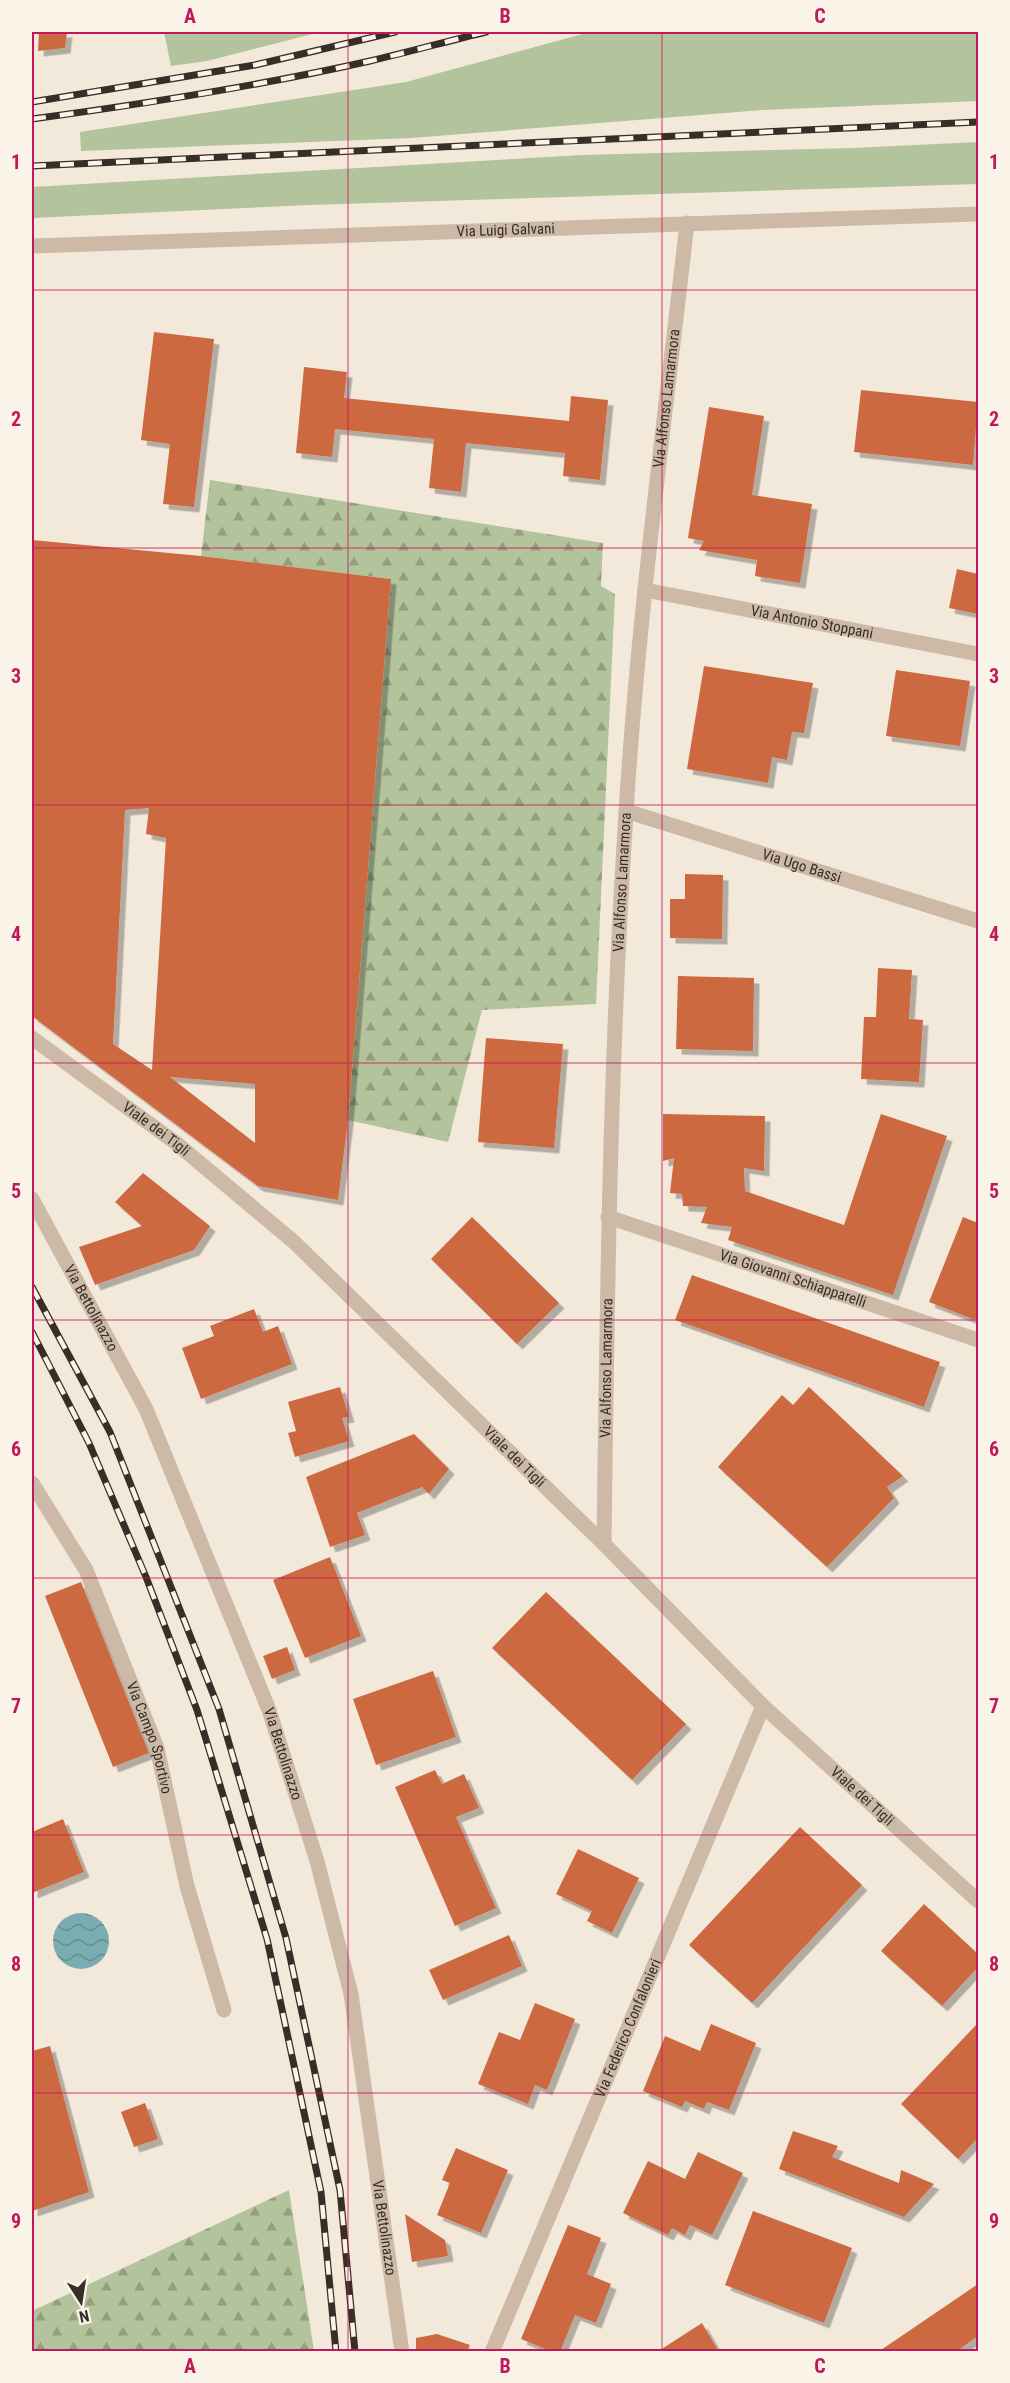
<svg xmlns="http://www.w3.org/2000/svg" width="1010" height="2383" viewBox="0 0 1010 2383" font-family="'Roboto Condensed',sans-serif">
  <defs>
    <pattern id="forest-firs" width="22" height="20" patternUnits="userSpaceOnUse" patternTransform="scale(1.5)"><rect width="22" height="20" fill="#b3c39b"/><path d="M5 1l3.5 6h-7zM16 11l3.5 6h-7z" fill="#939f7e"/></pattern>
    <pattern id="water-waves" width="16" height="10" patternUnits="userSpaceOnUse" patternTransform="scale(1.5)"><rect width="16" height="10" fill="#79adb2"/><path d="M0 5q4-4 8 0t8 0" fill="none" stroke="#648d91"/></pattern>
    <filter id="shadow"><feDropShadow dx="5.5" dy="5.5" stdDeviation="0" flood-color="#0004"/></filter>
  </defs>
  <rect width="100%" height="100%" fill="#f3e9db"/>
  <!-- green -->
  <path fill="#b3c39b" d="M 164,32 L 320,32 L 207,61 L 171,66 Z
    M 590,32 L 978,32 L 978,101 L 763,110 L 411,138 L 81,151 L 80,132 L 406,82 Z
    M 978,142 L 978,184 L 309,205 L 32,218 L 32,187 L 582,155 L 853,148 Z"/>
  <!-- forest -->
  <path fill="url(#forest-firs)" d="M 210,480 L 603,543 L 601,586 L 615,594 L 596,1004 L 482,1010 L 448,1142 L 348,1120 L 391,579 L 201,556 Z
    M 289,2190 L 314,2351 L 32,2351 L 32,2311 Z"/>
  <!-- water -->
  <path fill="url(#water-waves)" d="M53 1941a28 28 0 1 1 56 0a28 28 0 1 1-56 0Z"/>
  <!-- building -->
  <path fill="#cc6941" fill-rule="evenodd" filter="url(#shadow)" d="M 39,32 L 67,32 L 65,48 L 38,51 Z
    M 154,332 L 214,339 L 194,507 L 163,504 L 170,444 L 141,440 Z
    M 304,367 L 347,372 L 344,398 L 569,421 L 571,396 L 608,400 L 600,480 L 563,476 L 565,453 L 466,443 L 461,492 L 429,488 L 434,439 L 335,429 L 332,457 L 296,453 Z
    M 861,390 L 978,402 L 973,465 L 854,452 Z
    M 709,407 L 764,416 L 752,495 L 812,504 L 800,583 L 755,576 L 757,560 L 699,550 L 704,541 L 688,538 Z
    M 32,540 L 201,556 L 391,579 L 348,1120 L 338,1200 L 258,1186 L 32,1016 ZM 149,808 L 146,834 L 166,838 L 152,1070 L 113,1044 L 125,810 ZM 170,1077 L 255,1084 L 255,1143 Z
    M 957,569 L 978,574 L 978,614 L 949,608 Z
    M 704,666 L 813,683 L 804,733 L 792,732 L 787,760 L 772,757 L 768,783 L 687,769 Z
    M 896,670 L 970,681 L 960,746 L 886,736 Z
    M 685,874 L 723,875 L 722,939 L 670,938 L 670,899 L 685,899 Z
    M 878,968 L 912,970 L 909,1019 L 923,1020 L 919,1082 L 861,1079 L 864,1017 L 876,1017 Z
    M 678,976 L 754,978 L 753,1051 L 676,1049 Z
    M 486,1038 L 563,1044 L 554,1148 L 478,1142 Z
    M 663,1114 L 765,1116 L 764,1171 L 744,1168 L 745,1191 L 844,1225 L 881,1114 L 947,1136 L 893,1295 L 728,1240 L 732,1227 L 701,1223 L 707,1207 L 683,1206 L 682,1194 L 670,1193 L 674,1158 L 663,1161 Z
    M 143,1173 L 210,1226 L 194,1250 L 95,1285 L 79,1247 L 142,1226 L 115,1202 Z
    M 472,1217 L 559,1303 L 517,1344 L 431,1259 Z
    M 963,1217 L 978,1223 L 978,1312 L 975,1320 L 929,1302 Z
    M 692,1275 L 940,1362 L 924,1407 L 675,1320 Z
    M 254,1309 L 263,1332 L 278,1326 L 292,1364 L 201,1399 L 182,1348 L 214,1336 L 210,1326 Z
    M 340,1387 L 349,1417 L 342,1418 L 349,1441 L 295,1457 L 288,1433 L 296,1431 L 288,1402 Z
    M 809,1387 L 903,1476 L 887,1487 L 894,1498 L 827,1567 L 718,1467 L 782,1395 L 793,1405 Z
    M 414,1434 L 449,1469 L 429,1494 L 422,1487 L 357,1513 L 365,1535 L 330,1547 L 306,1477 Z
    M 330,1557 L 361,1636 L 305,1658 L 273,1580 Z
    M 81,1582 L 149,1753 L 113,1767 L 45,1596 Z
    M 546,1592 L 686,1724 L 632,1780 L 492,1648 Z
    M 287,1647 L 295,1670 L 272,1679 L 263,1656 Z
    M 433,1671 L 456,1737 L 376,1765 L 353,1699 Z
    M 435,1770 L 442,1784 L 464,1774 L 479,1808 L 456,1817 L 496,1908 L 455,1926 L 395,1787 Z
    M 63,1819 L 84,1872 L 32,1893 L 32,1832 Z
    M 800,1827 L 862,1885 L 752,2003 L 689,1945 Z
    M 578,1849 L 639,1878 L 612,1933 L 587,1921 L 592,1911 L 556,1894 Z
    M 924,1904 L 978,1954 L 978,1967 L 942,2006 L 881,1951 Z
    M 509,1935 L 522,1966 L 443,2000 L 429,1970 Z
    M 535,2003 L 575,2019 L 547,2090 L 535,2085 L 528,2104 L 478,2084 L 499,2032 L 520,2040 Z
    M 978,2023 L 978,2138 L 958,2159 L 901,2104 Z
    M 711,2024 L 756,2043 L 729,2110 L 707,2102 L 704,2109 L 685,2101 L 682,2107 L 643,2091 L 665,2036 L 700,2051 Z
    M 50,2046 L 89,2192 L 32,2211 L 32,2051 Z
    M 145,2103 L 158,2139 L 134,2147 L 121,2112 Z
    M 793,2131 L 838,2146 L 832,2157 L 899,2183 L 901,2170 L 934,2184 L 904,2217 L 779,2169 Z
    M 456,2148 L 508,2170 L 481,2233 L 437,2215 L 450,2183 L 442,2180 Z
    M 698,2152 L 743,2173 L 712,2235 L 690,2225 L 685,2235 L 672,2228 L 668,2235 L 623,2213 L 648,2161 L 685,2179 Z
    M 753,2211 L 852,2248 L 824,2323 L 725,2285 Z
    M 405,2214 L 445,2240 L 448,2256 L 412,2262 Z
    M 568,2225 L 601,2238 L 587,2274 L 611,2284 L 596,2323 L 575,2315 L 560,2352 L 553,2352 L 521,2339 Z
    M 978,2284 L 978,2336 L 957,2351 L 878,2352 Z
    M 702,2323 L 719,2352 L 657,2352 Z
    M 437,2334 L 470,2345 L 467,2352 L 416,2352 L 416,2338 Z"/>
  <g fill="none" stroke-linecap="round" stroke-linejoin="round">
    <!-- minor -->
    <g stroke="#ccbaa7" stroke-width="15">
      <path id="s1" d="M 32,246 L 978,214"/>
      <path id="s2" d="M 645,590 L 978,654"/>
      <path id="s3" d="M 626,811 L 978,921"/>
      <path id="s4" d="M 32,1038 L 176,1143 L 294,1242 L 604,1544 L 763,1706 L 978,1901"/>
      <path id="s5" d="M 32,1199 L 146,1409 L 269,1710 L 317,1861 L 351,1994 L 402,2352"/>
      <path id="s6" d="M 608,1217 L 978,1340"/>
      <path id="s7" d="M 32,1483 L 86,1570 L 157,1748 L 187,1886 L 224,2010"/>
      <path id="s8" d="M 604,1544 C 607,1300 610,1056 626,813 C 638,616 665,419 687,223"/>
      <path id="s9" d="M 492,2352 L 763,1706"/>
    </g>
    <!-- rail casing -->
    <g stroke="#382e28" stroke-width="7">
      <path id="rail" d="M 32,102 L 255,65 L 395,32
        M 32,119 C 145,104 258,86 370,61 C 409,52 448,41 486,32
        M 32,166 L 978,122
        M 32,1287 L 110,1432 L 219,1709 L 286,1938 L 340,2190 L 355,2352
        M 32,1332 L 89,1443 L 146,1577 L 197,1710 L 267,1939 L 321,2192 L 336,2352"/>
    </g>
    <!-- rail -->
    <use href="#rail" stroke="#faf3e8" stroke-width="4.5" stroke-dasharray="14" stroke-linecap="butt"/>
  </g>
  <!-- grid -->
  <path fill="none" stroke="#c2185b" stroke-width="1.5" stroke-opacity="0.55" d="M 348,32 L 348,2352M 662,32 L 662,2352M 32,290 L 978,290M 32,548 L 978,548M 32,805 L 978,805M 32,1063 L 978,1063M 32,1320 L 978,1320M 32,1578 L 978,1578M 32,1835 L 978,1835M 32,2093 L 978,2093"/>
  <g text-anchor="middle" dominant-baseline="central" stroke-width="4.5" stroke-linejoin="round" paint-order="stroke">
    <!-- street labels -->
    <g font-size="15" fill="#382e28" stroke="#faf3e8">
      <text stroke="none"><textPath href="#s1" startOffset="474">Via Luigi Galvani</textPath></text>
      <text stroke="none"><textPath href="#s8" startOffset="1148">Via Alfonso Lamarmora</textPath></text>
      <text stroke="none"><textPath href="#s2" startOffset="170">Via Antonio Stoppani</textPath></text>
      <text stroke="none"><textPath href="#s3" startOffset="184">Via Ugo Bassi</textPath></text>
      <text stroke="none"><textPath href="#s8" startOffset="662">Via Alfonso Lamarmora</textPath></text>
      <text stroke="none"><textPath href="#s4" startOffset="154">Viale dei Tigli</textPath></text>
      <text stroke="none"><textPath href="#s6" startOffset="195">Via Giovanni Schiapparelli</textPath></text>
      <text stroke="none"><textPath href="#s5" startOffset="124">Via Bettolinazzo</textPath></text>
      <text stroke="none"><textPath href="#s8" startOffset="176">Via Alfonso Lamarmora</textPath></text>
      <text stroke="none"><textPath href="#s4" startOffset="640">Viale dei Tigli</textPath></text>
      <text stroke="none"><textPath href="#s7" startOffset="282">Via Campo Sportivo</textPath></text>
      <text stroke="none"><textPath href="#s5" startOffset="610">Via Bettolinazzo</textPath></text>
      <text stroke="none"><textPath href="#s4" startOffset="1126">Viale dei Tigli</textPath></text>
      <text stroke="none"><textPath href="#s9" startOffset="351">Via Federico Confalonieri</textPath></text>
      <text stroke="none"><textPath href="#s5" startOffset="1096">Via Bettolinazzo</textPath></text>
    </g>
  </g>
  <!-- border -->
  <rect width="1010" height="2383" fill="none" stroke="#faf3e8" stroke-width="66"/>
  <!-- north arrow -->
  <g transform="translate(81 2302) rotate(168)" stroke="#faf3e8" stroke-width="4.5" paint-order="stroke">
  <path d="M0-4.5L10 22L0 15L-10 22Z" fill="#382e28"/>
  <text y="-9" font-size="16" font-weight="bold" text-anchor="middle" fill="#382e28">N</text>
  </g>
  <rect x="33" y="33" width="944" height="2317" fill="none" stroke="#c2185b" stroke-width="2"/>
  <g font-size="20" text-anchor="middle" font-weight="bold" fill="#c2185b">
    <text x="190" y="23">A</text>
    <text x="505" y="23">B</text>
    <text x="820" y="23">C</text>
    <text x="16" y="169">1</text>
    <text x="994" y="169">1</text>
    <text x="16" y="426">2</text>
    <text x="994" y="426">2</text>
    <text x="16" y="683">3</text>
    <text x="994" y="683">3</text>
    <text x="16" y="941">4</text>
    <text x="994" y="941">4</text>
    <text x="16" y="1198">5</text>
    <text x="994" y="1198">5</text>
    <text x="16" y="1456">6</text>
    <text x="994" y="1456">6</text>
    <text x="16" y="1713">7</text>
    <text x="994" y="1713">7</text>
    <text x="16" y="1971">8</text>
    <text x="994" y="1971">8</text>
    <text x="16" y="2228">9</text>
    <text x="994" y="2228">9</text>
    <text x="190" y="2373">A</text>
    <text x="505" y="2373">B</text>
    <text x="820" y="2373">C</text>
  </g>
</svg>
